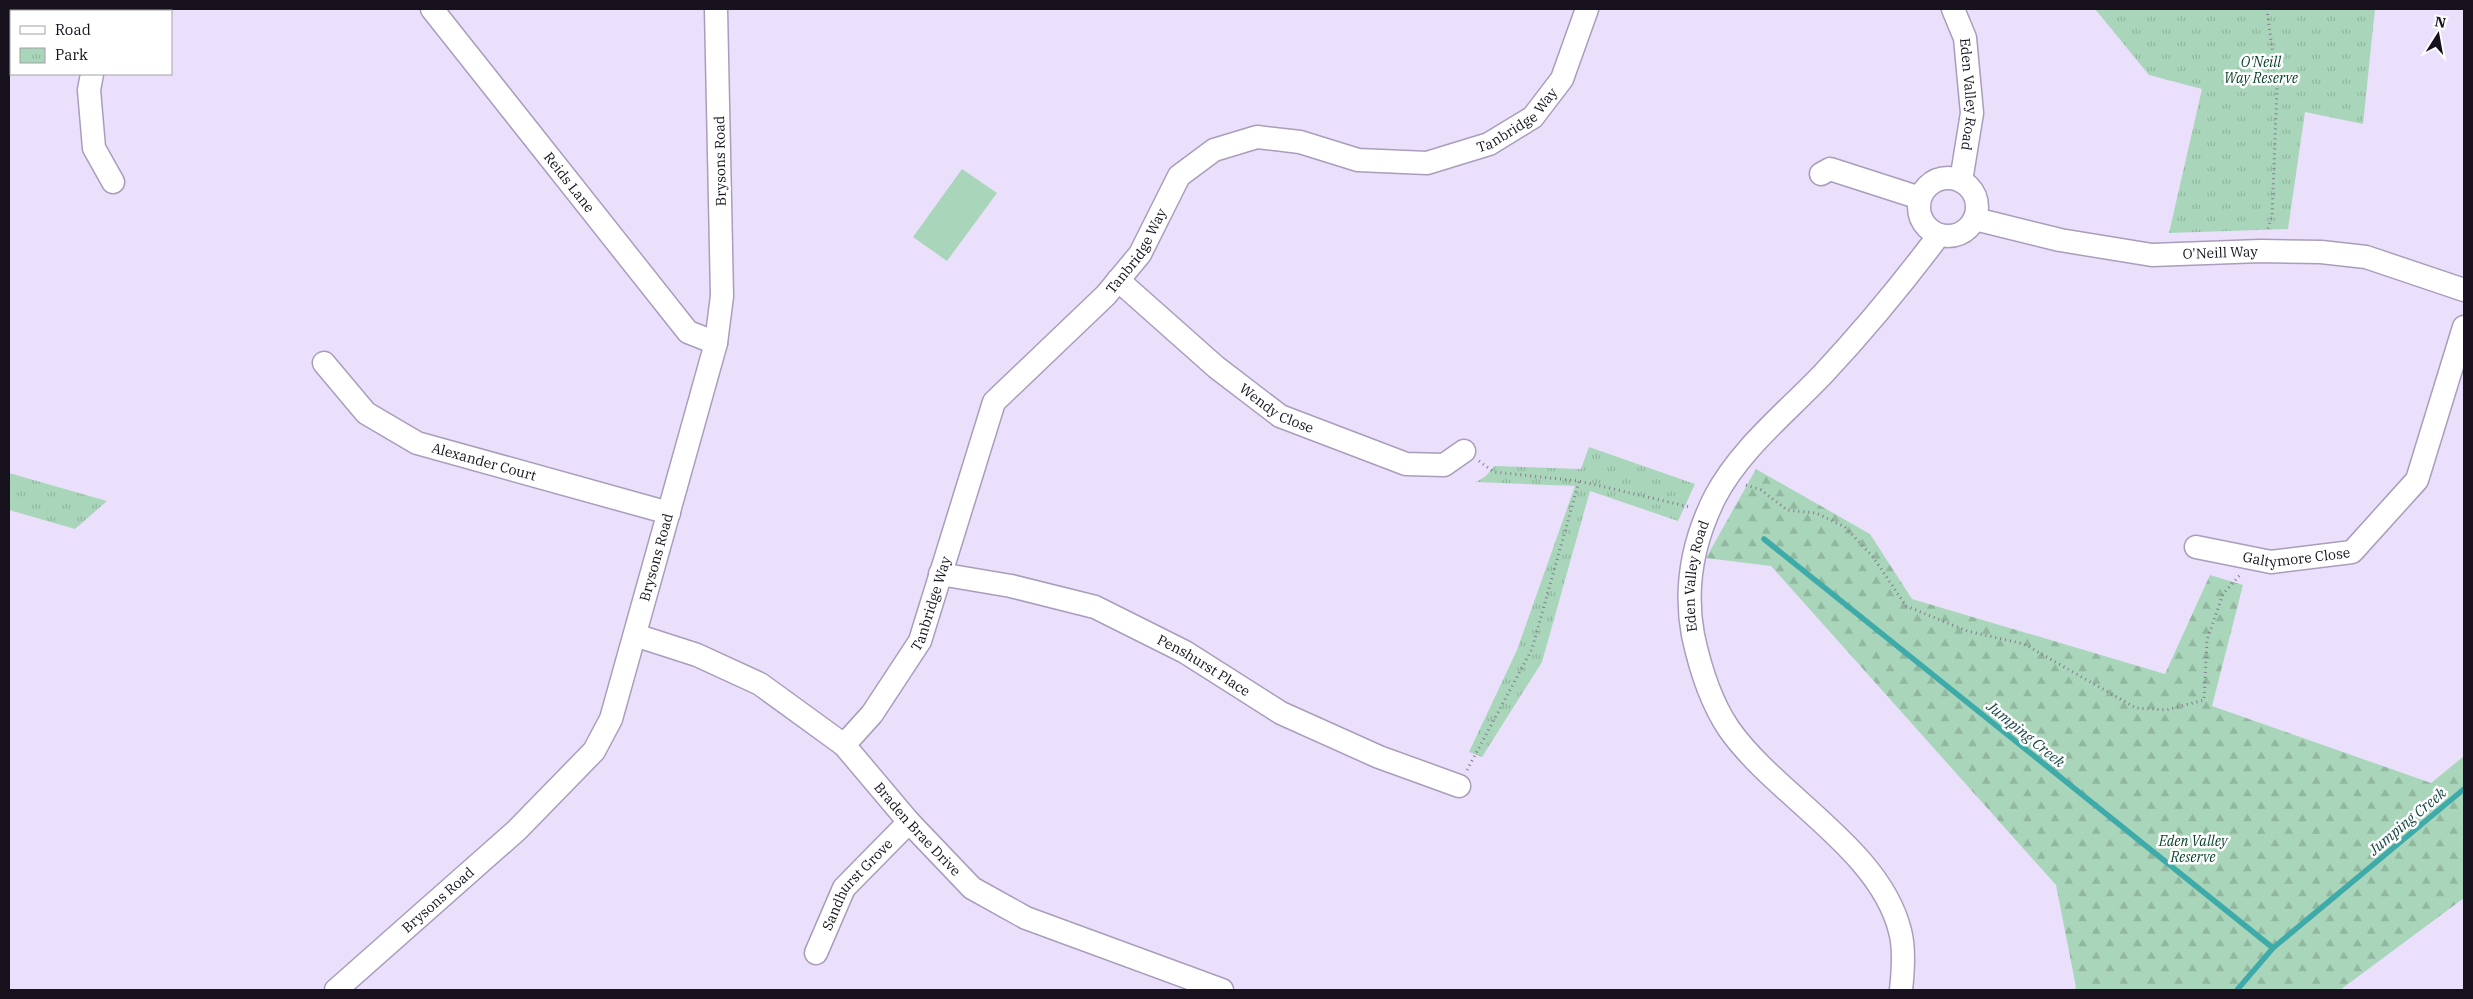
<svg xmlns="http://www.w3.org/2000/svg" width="2473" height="999" viewBox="0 0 2473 999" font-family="'IBM Plex Serif',serif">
  <defs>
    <pattern id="forest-firs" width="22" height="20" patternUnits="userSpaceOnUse" patternTransform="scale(1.25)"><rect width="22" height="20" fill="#a9d6ba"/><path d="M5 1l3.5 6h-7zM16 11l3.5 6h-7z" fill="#91b79f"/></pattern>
    <pattern id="park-tufts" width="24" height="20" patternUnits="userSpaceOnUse" patternTransform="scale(1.25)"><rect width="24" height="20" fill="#a9d6ba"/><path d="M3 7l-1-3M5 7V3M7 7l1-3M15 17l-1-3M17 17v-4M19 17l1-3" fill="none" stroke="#91b79f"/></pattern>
  </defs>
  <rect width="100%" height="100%" fill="#ebe0fb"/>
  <!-- grass -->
  <path fill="#a9d6ba" d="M 962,169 L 997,193 L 947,261 L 913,237 Z"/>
  <!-- forest -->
  <path fill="url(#forest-firs)" d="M 1756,469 L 1870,534 L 1912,599 L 2165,674 L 2210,575 L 2243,585 L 2212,706 L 2431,783 L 2464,756 L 2464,898 L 2340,990 L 2074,990 L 2076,987 L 2056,885 L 1771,566 L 1706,558 Z"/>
  <!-- park -->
  <path fill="url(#park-tufts)" d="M 2095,9 L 2375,9 L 2363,124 L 2305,112 L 2288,229 L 2169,233 L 2202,89 L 2149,75 Z
    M 1589,447 L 1695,484 L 1678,521 L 1590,491 L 1542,662 L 1482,757 L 1469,752 L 1517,650 L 1575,486 L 1476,482 L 1486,476 L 1494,466 L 1581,469 Z
    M 9,473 L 107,501 L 75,529 L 9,510 Z"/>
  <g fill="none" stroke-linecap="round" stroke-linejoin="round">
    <!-- stream -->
    <path stroke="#3faaaa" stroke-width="5.5" d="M 1764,539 L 2273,948
      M 2237,990 L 2273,948 L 2464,789"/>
    <!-- minor casing -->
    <g stroke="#a99dbb" stroke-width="25">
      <g id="minor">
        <path id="s1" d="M 432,9 L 688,332 L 716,343"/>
        <path id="s2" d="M 1953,9 L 1965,38 L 1972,113 L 1961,181"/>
        <path d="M 101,11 L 102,9"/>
        <path d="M 92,74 L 89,90 L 94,148 L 113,182"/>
        <path d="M 1821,174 L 1830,169 L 1920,198"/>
        <circle cx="1948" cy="207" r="29"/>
        <path id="s3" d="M 1975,219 L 2060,240 L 2152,255 L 2261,251 L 2321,252 L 2366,257 L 2464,290"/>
        <path id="s4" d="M 1118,280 L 1216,367 L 1280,416 L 1406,464 L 1444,465 L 1464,451"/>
        <path id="s5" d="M 324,363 L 366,413 L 417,443 L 669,513"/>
        <path id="s6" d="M 2196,547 L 2271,562 L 2352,552 L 2417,480 L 2464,327"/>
        <path id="s7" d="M 940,574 L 1011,586 L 1095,607 L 1185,652 L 1281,713 L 1379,757 L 1459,786"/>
        <path id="s8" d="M 635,635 L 697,655 L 760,684 L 844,745 L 909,822 L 972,888 L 1026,918 L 1222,990"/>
        <path id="s9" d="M 844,745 L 872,714 L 920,641 L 994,402 L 1106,295 L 1140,254 L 1179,176 L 1214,150 L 1257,137 L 1300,142 L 1358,160 L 1427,163 L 1489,144 L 1533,117 L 1562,79 L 1587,9"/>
        <path id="s10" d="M 816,953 L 844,888 L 909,822"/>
        <path id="s11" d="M 336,990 L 517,830 L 594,751 L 611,719 L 716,343 L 722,296 L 716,9"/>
        <path id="s12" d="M 1901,990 C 1903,972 1905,949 1900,931 C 1880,849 1776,796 1729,729 C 1710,701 1700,668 1693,635 C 1684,587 1693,541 1715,497 C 1740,449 1787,412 1824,373 C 1865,329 1903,283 1939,235"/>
      </g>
    </g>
    <!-- path -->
    <path stroke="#847c8f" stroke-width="3" stroke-dasharray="1 4" stroke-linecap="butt" d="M 2267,9 L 2277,88 L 2272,216 L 2267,232
      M 1479,461 L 1494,472 L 1579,481 L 1690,507
      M 1746,485 L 1761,490 L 1787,510 L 1816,513 L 1845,527 L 1873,557 L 1906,606 L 1967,631 L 2024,644 L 2136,708 L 2166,710 L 2204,700 L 2207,640 L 2223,594 L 2240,575
      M 1467,770 L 1532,649 L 1579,481"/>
    <!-- minor -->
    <use href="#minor" stroke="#fff" stroke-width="22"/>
  </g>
  <g text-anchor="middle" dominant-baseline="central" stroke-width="5" stroke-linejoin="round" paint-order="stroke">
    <!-- park labels -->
    <g font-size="14" font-style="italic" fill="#003e23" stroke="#fff">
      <text x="2261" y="62">O'Neill<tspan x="2261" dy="16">Way Reserve</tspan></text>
      <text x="2193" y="841">Eden Valley<tspan x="2193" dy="16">Reserve</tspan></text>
    </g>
    <!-- street labels -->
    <g font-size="14" fill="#16111c" stroke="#fff">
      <text stroke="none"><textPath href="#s2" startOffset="88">Eden Valley Road</textPath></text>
      <text stroke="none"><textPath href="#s9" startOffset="1038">Tanbridge Way</textPath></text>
      <text transform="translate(720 161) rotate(-91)">Brysons Road</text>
      <text stroke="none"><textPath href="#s1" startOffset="221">Reids Lane</textPath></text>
      <text stroke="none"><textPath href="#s9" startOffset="588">Tanbridge Way</textPath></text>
      <text stroke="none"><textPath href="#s3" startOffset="249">O'Neill Way</textPath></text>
      <text stroke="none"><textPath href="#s4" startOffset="205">Wendy Close</textPath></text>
      <text stroke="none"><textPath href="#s5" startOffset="194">Alexander Court</textPath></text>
      <text stroke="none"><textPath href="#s6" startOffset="102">Galtymore Close</textPath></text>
      <text stroke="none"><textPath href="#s11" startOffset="556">Brysons Road</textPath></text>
      <text stroke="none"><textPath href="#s12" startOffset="488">Eden Valley Road</textPath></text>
      <text stroke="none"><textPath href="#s9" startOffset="168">Tanbridge Way</textPath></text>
      <text stroke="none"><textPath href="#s7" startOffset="282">Penshurst Place</textPath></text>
      <text stroke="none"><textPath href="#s8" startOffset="350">Braden Brae Drive</textPath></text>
      <text stroke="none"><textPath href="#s10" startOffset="81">Sandhurst Grove</textPath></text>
      <text stroke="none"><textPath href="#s11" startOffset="136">Brysons Road</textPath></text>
    </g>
    <!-- water labels -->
    <g font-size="15" font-style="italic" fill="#174646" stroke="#fff">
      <text transform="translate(2026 734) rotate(39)">Jumping Creek</text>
      <text transform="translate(2407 821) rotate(-40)">Jumping Creek</text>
    </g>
  </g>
  <!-- border -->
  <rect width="2473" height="999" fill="none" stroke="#16111c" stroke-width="20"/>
  <!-- legend -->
  <rect x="10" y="10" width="162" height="65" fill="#ffffff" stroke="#a2a0a4"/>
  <rect x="20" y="26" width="25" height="8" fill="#ffffff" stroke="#a2a0a4"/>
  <text x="55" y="35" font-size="15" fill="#16111c">Road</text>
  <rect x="20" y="48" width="25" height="15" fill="url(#park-tufts)" stroke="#a2a0a4"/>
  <text x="55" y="60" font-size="15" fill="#16111c">Park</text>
  <!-- north arrow -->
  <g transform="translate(2438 35) rotate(11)" stroke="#ffffff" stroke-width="4" paint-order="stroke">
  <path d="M0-4L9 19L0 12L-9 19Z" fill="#16111c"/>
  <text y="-8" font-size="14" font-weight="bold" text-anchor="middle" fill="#16111c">N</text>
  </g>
</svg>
